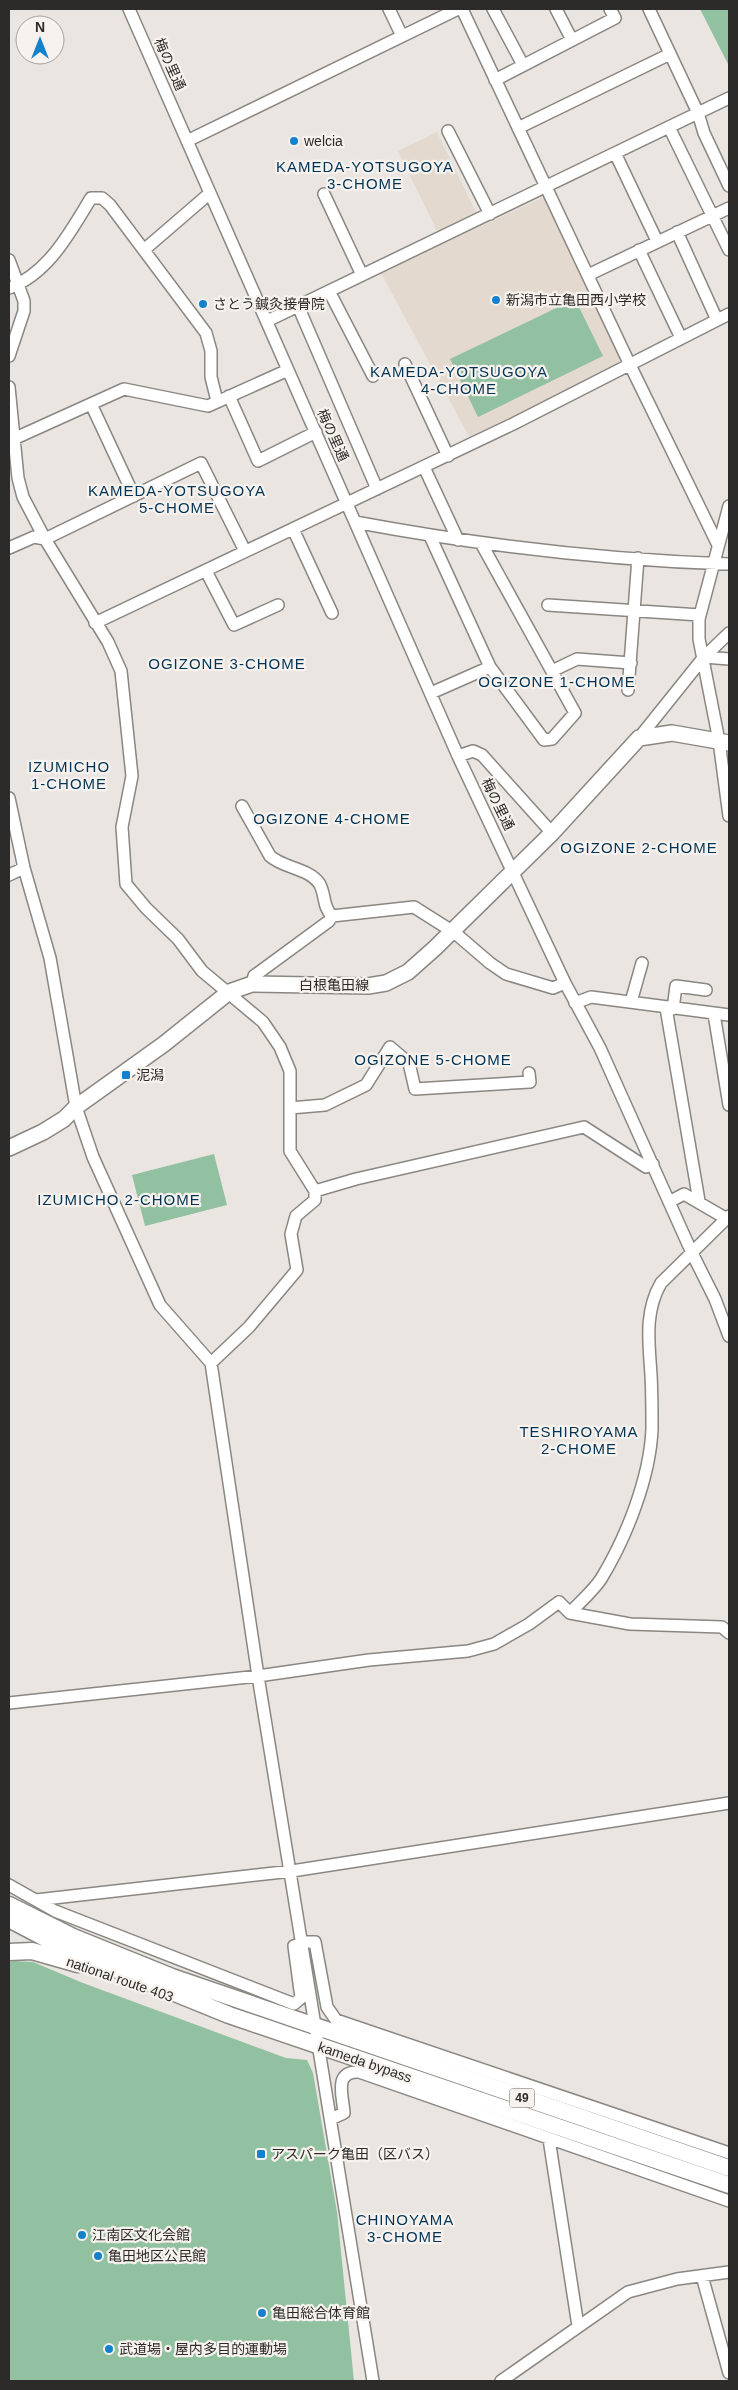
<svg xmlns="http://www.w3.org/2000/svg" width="738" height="2390" viewBox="0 0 738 2390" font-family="Arial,'Noto Sans JP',sans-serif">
  <rect width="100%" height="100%" fill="#eae5e0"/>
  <!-- built -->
  <path fill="#e3d9cf" d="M 437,132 L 477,214 L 438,233 L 398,151 Z
    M 546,196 L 624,364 L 471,440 L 381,273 Z"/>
  <!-- green -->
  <path fill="#91c1a0" d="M 700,9 L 729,9 L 729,66 Z
    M 575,299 L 603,356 L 478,417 L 450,359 Z
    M 214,1154 L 227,1205 L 145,1226 L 132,1175 Z
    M 13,1961 L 33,1962 L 83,1983 L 286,2058 L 307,2060 L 313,2073 L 337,2212 L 354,2381 L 9,2381 L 9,1962 Z"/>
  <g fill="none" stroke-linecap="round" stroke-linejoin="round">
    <!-- minor casing -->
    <g stroke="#8a8681" stroke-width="14">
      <path id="minor" d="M 129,9 L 458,756 L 565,983 L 600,1048 L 692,1253 L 715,1299 L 729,1336
        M 389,9 L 402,36
        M 462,9 L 630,365 L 718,545
        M 493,9 L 523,65
        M 556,9 L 572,40
        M 649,9 L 698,113 L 704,133 L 729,186
        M 495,80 L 615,18 L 610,9
        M 669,127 L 729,250
        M 518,128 L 670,54
        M 448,131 L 490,214
        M 187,141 L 458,9
        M 615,153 L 657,241
        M 324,194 L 362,275
        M 677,232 L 717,320
        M 145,249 L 210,193
        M 639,250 L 681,338
        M 9,260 L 24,301 L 24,311 L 9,356
        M 588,275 L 729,208
        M 9,288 C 49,273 70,232 91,198 L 102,198 L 110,205 L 206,333 L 211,351 L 211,377 L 217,401
        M 329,291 L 373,376
        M 298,306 L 377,489
        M 267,321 L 729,98
        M 405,364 L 448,456
        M 9,387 L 18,478 L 23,497 L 45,539 L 108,642 L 121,671 L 132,776 L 122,827 L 126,884 L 146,908 L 178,939 L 202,971 L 263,1022 L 280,1047 L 290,1071 L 290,1151 L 315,1191 L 315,1200 L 296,1216 L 291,1234 L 297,1270 L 249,1327 L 211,1363
        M 229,396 L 258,461 L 316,432
        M 91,404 L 134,496
        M 9,441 L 124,389 L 208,406 L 288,370
        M 424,467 L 458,540
        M 729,506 L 699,619 L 699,639 L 719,741 L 729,816
        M 355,522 C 478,545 604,560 729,564
        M 293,529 L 332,613
        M 430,536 L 490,667 L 544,740 L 552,739 L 575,713 L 481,543
        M 9,548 L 34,537 L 45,539 L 201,463 L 245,551
        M 206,571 L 234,625 L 278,605
        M 548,605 L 700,615
        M 95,623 L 513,424 L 729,314
        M 704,657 L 729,659
        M 552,671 L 577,659 L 631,663
        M 628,690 L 638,558
        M 431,693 L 490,667
        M 639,738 L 704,657 L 729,633
        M 458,756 L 473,751 L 482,755 L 552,833
        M 9,798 L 24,868 L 50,958 L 76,1107 L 93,1157 L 160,1305 L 211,1363 L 258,1676 L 373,2381
        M 242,806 L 270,856 C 283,868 308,868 319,883 C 326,894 322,906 332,916
        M 9,875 L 24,868
        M 252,984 L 254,976 L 329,921 L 332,916 L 414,907 L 455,933 L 490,963 L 506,974 L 553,988 L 565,983
        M 631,1002 L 642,963
        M 575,1003 L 591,997 L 729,1015
        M 666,1008 L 699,1201
        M 673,1009 L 676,986 L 706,990
        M 714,1014 L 729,1105
        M 290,1108 L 325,1105 L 366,1085 L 390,1047 L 409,1063 L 415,1089 L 530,1082 L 529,1073
        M 315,1191 L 356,1179 L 584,1127 L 646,1167 L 653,1164
        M 669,1202 L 684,1194 L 727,1219
        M 570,1613 C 580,1602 593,1591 601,1579 C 626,1538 650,1478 652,1429 C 652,1411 652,1393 651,1375 C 649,1343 644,1312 661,1283 L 729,1216
        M 9,1703 L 258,1676 L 369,1660 L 468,1651 L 494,1644 L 529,1624 L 559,1602 L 570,1613 L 630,1624 L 722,1627 L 729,1633
        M 9,1885 L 55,1911 L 294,2004 L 301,1998 L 294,1946 L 303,1942 L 315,1942 L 327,2007 L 336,2020 L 729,2153
        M 36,1900 L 292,1871 L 729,1803
        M 331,2119 L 344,2113 C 343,2096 333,2071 359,2072 L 729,2201
        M 549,2139 L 578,2326
        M 702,2276 L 729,2373
        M 501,2381 L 628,2292 L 677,2279 L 729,2272"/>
    </g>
    <!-- major casing -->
    <g stroke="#8a8681" stroke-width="18">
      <path id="major" d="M 9,1148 L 43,1132 L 64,1119 L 76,1107 L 164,1044 L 229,992 L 252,984 L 368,986 L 386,983 L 408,972 L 435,948 L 552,833 L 639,738 L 672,733 L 729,743"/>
    </g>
    <!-- highway casing -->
    <g stroke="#8a8681" stroke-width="19">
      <path id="highway" d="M 9,1905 L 73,1937 L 172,1977 L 729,2168
        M 9,1919 L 64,1948 L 229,2015 L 729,2185
        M 9,1952 L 32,1951 L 78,1964"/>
    </g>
    <!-- minor -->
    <use href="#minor" stroke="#fff" stroke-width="11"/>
    <!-- major -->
    <use href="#major" stroke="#fff" stroke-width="15"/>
    <!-- highway -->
    <use href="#highway" stroke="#fff" stroke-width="16"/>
  </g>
  <!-- markers -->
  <g fill="#1381cb" stroke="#f7f2ed" stroke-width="2">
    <circle cx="294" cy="141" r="5"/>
    <circle cx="496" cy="300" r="5"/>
    <circle cx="203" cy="304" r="5"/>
    <rect x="121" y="1070" width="10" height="10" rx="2.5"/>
    <rect x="256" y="2149" width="10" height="10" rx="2.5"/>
    <circle cx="82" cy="2235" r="5"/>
    <circle cx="98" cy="2256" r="5"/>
    <circle cx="262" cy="2313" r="5"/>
    <circle cx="109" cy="2349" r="5"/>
  </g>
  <g text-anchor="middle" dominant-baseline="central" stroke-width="4.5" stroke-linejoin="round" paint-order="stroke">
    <!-- shield labels -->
    <rect fill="#f7f2ed" stroke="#696764" stroke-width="1" x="509.5" y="2088.5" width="25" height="19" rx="4"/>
    <g font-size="12" font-weight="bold" fill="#2c2b29">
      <text x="522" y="2098">49</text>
    </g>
    <!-- street labels -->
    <g font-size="14" fill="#2c2b29" stroke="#f7f2ed">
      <text transform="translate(170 64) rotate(66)">梅の里通</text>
      <text transform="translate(333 435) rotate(66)">梅の里通</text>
      <text transform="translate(498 804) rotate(64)">梅の里通</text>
      <text x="334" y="985">白根亀田線</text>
      <text transform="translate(120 1979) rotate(19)">national route 403</text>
      <text transform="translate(365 2062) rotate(19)">kameda bypass</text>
    </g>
    <!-- poi labels -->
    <g font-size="14" fill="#2c2b29" stroke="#f7f2ed" text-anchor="start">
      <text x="304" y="141">welcia</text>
      <text x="506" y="300">新潟市立亀田西小学校</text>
      <text x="213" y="304">さとう鍼灸接骨院</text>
      <text x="136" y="1075">泥潟</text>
      <text x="271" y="2154">アスパーク亀田（区バス）</text>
      <text x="92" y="2235">江南区文化会館</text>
      <text x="108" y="2256">亀田地区公民館</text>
      <text x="272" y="2313">亀田総合体育館</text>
      <text x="119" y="2349">武道場・屋内多目的運動場</text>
    </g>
    <!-- neighbourhood labels -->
    <g font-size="15" letter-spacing="1" fill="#003457" stroke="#f7f2ed">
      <text x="365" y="166">KAMEDA-YOTSUGOYA<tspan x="365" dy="17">3-CHOME</tspan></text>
      <text x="459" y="371">KAMEDA-YOTSUGOYA<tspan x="459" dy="17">4-CHOME</tspan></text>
      <text x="177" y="490">KAMEDA-YOTSUGOYA<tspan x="177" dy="17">5-CHOME</tspan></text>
      <text x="227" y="663">OGIZONE 3-CHOME</text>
      <text x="557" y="681">OGIZONE 1-CHOME</text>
      <text x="69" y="766">IZUMICHO<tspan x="69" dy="17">1-CHOME</tspan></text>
      <text x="332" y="818">OGIZONE 4-CHOME</text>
      <text x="639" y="847">OGIZONE 2-CHOME</text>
      <text x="433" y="1059">OGIZONE 5-CHOME</text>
      <text x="119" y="1199">IZUMICHO 2-CHOME</text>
      <text x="579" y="1431">TESHIROYAMA<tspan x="579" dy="17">2-CHOME</tspan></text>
      <text x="405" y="2219">CHINOYAMA<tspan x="405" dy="17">3-CHOME</tspan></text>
    </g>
  </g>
  <!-- border -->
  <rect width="738" height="2390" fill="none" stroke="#2c2b29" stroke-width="20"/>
  <!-- north arrow -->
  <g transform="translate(40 40)"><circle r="24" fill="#f7f2ed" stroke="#a6a29f"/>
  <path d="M0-4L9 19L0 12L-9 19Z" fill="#1381cb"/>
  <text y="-8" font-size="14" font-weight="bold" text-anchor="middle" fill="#2c2b29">N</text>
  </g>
</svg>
